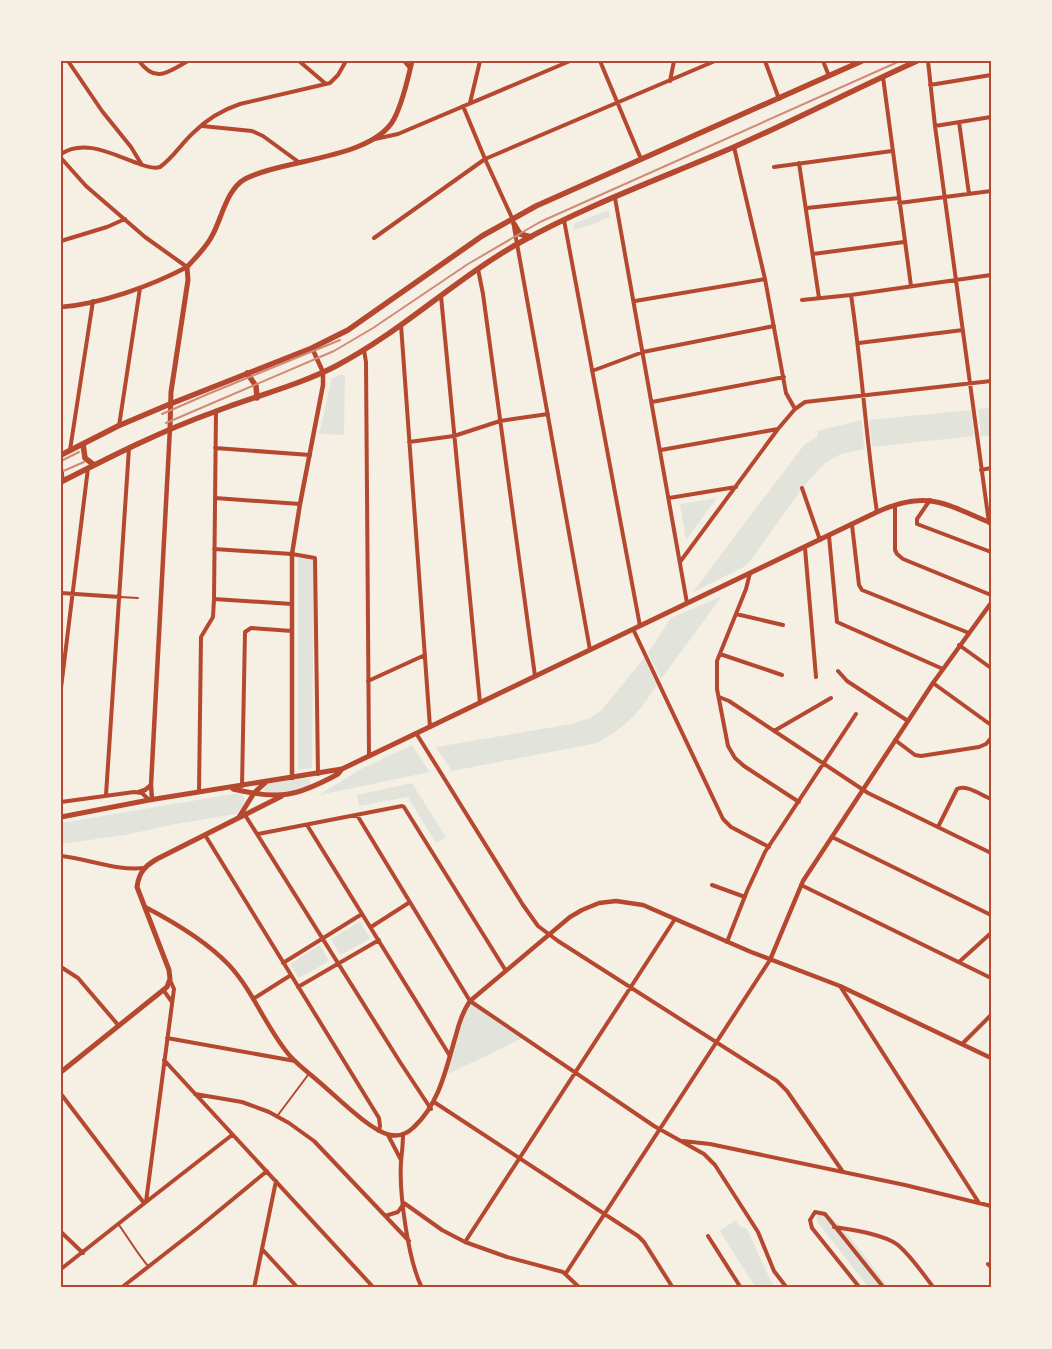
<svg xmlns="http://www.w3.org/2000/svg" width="1052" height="1349" viewBox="0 0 1052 1349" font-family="'Open Sans',sans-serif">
  <rect width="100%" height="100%" fill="#f6efe4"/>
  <!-- green -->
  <path fill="#e2e4dc" d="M 609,210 L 610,217 L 593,224 L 574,230 L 574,225 L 575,223 Z
    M 339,375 L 345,375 L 344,435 L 319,434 L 332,378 Z
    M 991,408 L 991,435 L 981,436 L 978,409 Z
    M 971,410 L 974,436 L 872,447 L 869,420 Z
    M 862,420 L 864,449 L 841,454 L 825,463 L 804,486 L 747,565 L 692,593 L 804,445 L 818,436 L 817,431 Z
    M 717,498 L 714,502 L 686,540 L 680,504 Z
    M 298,558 L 311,558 L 314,561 L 312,768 L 298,770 Z
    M 722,596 L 661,679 L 648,653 L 671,618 Z
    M 644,658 L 657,685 C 638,714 627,726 597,743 L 452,771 L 436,747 L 571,724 L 590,718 L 601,711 Z
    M 412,745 L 430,772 L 319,795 L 363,768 Z
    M 304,777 L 309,779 L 310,781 L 309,786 C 296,790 276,798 264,790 L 263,787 L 268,783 Z
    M 412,783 L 446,837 L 436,843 L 408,797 L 359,806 L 357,795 Z
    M 239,793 L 243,796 L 245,800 L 243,805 L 236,814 L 176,824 L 125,835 L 61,844 L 61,823 Z
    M 359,922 L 361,923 L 370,939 L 340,955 L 331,939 Z
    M 320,945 L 329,961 L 299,978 L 290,964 Z
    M 470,1001 L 523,1038 L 444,1076 Z
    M 821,1212 L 825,1212 C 847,1229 871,1265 889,1288 L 869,1288 L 819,1224 L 816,1217 Z
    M 736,1220 L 740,1227 L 746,1228 C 757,1247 763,1270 776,1288 L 756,1288 L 720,1231 Z"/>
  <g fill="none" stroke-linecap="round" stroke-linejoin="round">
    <!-- service -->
    <path stroke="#b5482f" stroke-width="2" d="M 120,597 L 138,598
      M 278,1115 L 308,1075
      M 119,1225 C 129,1239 137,1253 148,1266"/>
    <!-- minor -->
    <path stroke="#b5482f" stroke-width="4" d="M 68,61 L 102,111 L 131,147 L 142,165
      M 139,61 C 156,84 168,72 188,61
      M 299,61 L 326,84
      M 404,61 L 410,68
      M 600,61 L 641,159
      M 765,61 L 779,99
      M 823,61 L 829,76
      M 928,61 L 935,126 L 989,523
      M 883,77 L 911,286
      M 670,81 L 674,61
      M 930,85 L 991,75
      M 470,103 L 480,61
      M 463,106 L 485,159 L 513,220
      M 959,122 L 969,194
      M 202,126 L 252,131 L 263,136 L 300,163
      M 935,126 L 991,117
      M 375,139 L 398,134 L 570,61
      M 734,147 L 765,279 L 786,393 L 795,409
      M 61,154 C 84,138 114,155 137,163 C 144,166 153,169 160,167 C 173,158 181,144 193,133 C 206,120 222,110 240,104 L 330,83 L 338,75 L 346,61
      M 61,158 L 86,186 L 145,237 L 187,267
      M 799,163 L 819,298
      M 774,167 L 892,151
      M 615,198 L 687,603
      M 899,203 L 991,191
      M 807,208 L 899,198
      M 564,220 L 640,626
      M 514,227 L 590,650
      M 374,238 L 485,159 L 715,61
      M 61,241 L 107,227 L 125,219
      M 813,254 L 904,242
      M 478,269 L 483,294 L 535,676
      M 851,295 C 862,367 866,439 877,512
      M 441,296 L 480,703
      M 802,300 L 851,295 L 991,275
      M 635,301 L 765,279
      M 401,325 L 430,727
      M 859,343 L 963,330
      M 364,350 L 366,362 L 369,756
      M 592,371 L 643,352 L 774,326
      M 652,402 L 784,377
      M 119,426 L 140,288
      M 409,442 L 454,436 L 500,421 L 548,414
      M 215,448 L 310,455
      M 70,450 L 93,301
      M 661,450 L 778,429
      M 981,470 L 991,468
      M 802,488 L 820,540
      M 215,498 L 300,504
      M 669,498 L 736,487
      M 930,500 L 917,519 L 917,524 L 991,552
      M 895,505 L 895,550 L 897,554 L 903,559 L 991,595
      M 852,525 L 859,585 L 862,590 L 969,633
      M 829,536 L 837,622 L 943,669
      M 805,548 L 816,677
      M 214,549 L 292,554 L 315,558 L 318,774
      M 680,562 L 778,429 L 795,409 L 805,402 L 991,381
      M 750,573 L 746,589 L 717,661 L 717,689 L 728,746 L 735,758 L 744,766 L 799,802
      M 61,593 L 120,597
      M 214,599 L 292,604
      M 736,614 L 783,625
      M 633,629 L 723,819 L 731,827 L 769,847
      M 959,645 L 991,668
      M 720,654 L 782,675
      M 838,671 L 847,681 L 908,721
      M 368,681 L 425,655
      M 933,683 L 991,725
      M 61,688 L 88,468
      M 719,697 L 729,701 L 868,793 L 991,853
      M 774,731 L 831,698
      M 416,733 L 523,905 L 538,926 L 558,941 L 777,1081 L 787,1091 L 843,1172
      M 895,740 L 915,755 L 921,756 L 979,747 L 986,744 L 991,738
      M 242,786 L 245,632 L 251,628 L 292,631
      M 199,792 L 201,637 L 213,617 L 214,599 L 216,411
      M 106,795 L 129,448
      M 61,802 L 134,792 L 142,793 L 149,800
      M 245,815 L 400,1062 L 431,1109
      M 357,815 L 470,1001 L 654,1126 L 704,1154 L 715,1165 L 758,1232 L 774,1271 L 787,1288
      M 307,825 L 450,1056
      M 938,827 L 957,789 C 966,784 981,795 991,799
      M 258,834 L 402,806 L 404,807 L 506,971
      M 205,835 L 379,1118 L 380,1126 L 379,1131
      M 832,837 L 991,915
      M 61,856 C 89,859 116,871 144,868
      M 712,885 L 745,897
      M 801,885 L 991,978
      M 371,927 L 410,902
      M 727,942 L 747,891 L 765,852 L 856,714
      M 959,962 L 991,933
      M 283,963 L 362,914
      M 61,967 L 78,978 L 119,1026
      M 840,986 L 979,1203
      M 298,987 L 379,940
      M 164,991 L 172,1002
      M 253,999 L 291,975
      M 167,1038 L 295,1061
      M 962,1044 L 991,1015
      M 164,1060 L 374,1288
      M 61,1094 L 144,1203
      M 195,1094 L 242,1102 L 269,1112 L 289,1123 L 314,1141 L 409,1241
      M 434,1102 L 638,1236 L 644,1242 L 673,1288
      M 403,1134 C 403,1144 402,1152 401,1162 C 399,1193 408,1260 422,1288
      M 388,1135 L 401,1160
      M 683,1141 L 710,1144 L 905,1185 L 991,1206
      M 146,1202 L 232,1135
      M 385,1216 L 398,1212 L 404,1203 L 442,1230 L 465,1242 L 507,1257 L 563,1272 L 580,1288
      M 834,1227 C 852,1230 884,1234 898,1245 C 912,1257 923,1274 934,1288
      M 61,1232 L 83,1253
      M 708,1236 L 741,1288
      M 465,1242 L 675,919
      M 262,1249 L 298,1288
      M 988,1264 L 991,1267
      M 61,1269 L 146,1202 L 174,989 L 170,980
      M 566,1273 L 770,960
      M 121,1288 L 198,1228 L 267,1171
      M 254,1288 L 276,1181
      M 860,1288 L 812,1228 L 810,1220 L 815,1212 L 825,1214 L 884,1288"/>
    <!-- tertiary -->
    <path stroke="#b5482f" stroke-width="4.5" d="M 61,307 C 101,304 151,286 187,267
      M 292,778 L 292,554 L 300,504 L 323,385 L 323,372 L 312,348
      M 139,792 L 145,790 L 151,785
      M 152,800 L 151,785 L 170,428
      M 145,907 C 174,922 206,941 229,965 C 254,992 266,1028 290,1056 C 298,1065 309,1073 318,1081 C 335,1095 370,1131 390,1135 C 400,1137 408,1133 414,1127 C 440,1103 446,1068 456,1035 C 459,1023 463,1011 470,1001 L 570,917 L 582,910 L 599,903 L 616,901 L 643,905 L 751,952 L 840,986 L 991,1058
      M 770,960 L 803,881 L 933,683 L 991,603"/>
    <!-- secondary -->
    <path stroke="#b5482f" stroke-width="5" d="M 170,428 L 171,392 L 188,280 L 187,267 C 196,257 207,247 213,234 C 222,217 227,189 245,179 C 283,159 373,159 394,119 C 402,104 408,79 412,61
      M 233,789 C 279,800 296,797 338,774 L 342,769
      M 61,817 L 149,800 L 342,769 L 877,512 C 927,489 945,504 991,523
      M 239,817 L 254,793 L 265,783
      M 61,1072 L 167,987 L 170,979 L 169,970 L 137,887 C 139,872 145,866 157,859 L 282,796"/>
    <!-- primary -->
    <path stroke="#b5482f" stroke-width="5.5" d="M 514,224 L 520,234 L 531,237
      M 247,373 L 256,386 L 257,398
      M 83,444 L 85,458 L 94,465
      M 61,455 L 118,426 L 170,404 L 312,348 L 348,330 L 482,236 L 536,206 L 862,61
      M 61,471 L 62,481
      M 61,482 C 112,456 161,431 214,412 C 255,396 297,386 336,366 C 401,332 455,279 519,243 C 587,205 662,178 734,147 C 795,120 855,89 917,61"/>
    <!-- rail -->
    <path stroke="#cf8b77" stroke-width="2" d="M 162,414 L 208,394 L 340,340
      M 166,423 L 334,351 L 373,328 L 468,264 L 540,222 L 900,61
      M 61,461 L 79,452
      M 61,472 L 84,462"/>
  </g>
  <!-- border -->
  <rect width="1052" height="1349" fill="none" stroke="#f6efe4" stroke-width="125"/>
  <rect x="62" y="62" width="928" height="1224" fill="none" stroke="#b5482f" stroke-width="2"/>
</svg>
